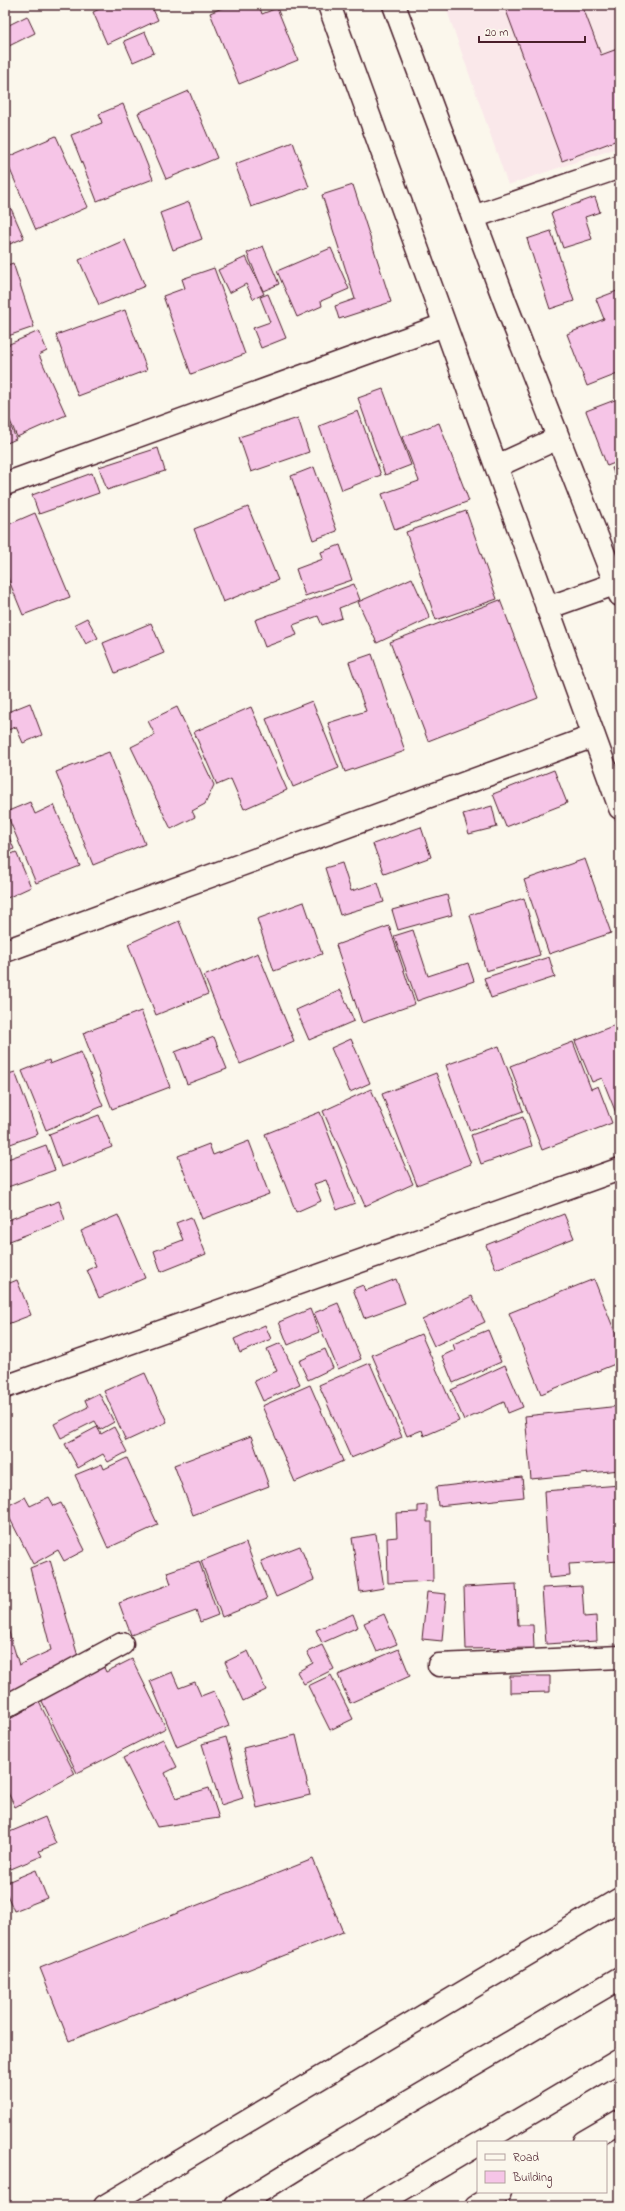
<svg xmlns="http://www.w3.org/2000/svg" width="625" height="2211" viewBox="0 0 625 2211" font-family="'Indie Flower',sans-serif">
  <rect width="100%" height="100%" fill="#fbf7ec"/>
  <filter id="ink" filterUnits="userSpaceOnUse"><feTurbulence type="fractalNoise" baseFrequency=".025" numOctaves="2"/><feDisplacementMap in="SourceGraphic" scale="8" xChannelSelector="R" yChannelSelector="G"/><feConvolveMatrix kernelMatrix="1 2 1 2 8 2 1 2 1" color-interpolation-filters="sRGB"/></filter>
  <g filter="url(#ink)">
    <!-- built -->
    <path fill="#fae8ea" d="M 445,5 L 620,5 L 620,147 L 508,185 Z"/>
    <!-- building -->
    <path fill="#f6c5e7" stroke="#4a1f2b" d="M 108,5 L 151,5 L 158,20 L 107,44 L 93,12 Z
      M 229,5 L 259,5 L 262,14 L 277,8 L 298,60 L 239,84 L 210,13 Z
      M 504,5 L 582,5 L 601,55 L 620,48 L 620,139 L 562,161 Z
      M 27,16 L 35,33 L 7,47 L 5,27 Z
      M 145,32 L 154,53 L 133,62 L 124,41 Z
      M 189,91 L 217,158 L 166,179 L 138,113 Z
      M 123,104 L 153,179 L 97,201 L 71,135 L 102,123 L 99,114 Z
      M 56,136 L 88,207 L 36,230 L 5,158 Z
      M 293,142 L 309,187 L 251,207 L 235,164 Z
      M 353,185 L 391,302 L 339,319 L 335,306 L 355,299 L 322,195 Z
      M 5,195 L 24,238 L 5,246 Z
      M 595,197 L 600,212 L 585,217 L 592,239 L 563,248 L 551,213 Z
      M 189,202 L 202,239 L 173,250 L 160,213 Z
      M 551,231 L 574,301 L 550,309 L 527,239 Z
      M 125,240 L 145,286 L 99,305 L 79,260 Z
      M 263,246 L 279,284 L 263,291 L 247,253 Z
      M 331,248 L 349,289 L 321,301 L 322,306 L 297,317 L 277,271 Z
      M 246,257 L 264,294 L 253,299 L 246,284 L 229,293 L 218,270 Z
      M 13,263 L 34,327 L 5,337 L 5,266 Z
      M 214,268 L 245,354 L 191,374 L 163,296 L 185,288 L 182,279 Z
      M 617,291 L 620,299 L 620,373 L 587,386 L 567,334 L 604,319 L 596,299 Z
      M 268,294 L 286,338 L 261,348 L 253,328 L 270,322 L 260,297 Z
      M 125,310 L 147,370 L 78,396 L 56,335 Z
      M 39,331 L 47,351 L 39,355 L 66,415 L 17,437 L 5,409 L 5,346 Z
      M 383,389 L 411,465 L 385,475 L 358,398 Z
      M 620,398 L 620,461 L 607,466 L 586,411 Z
      M 358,411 L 381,475 L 342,490 L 319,426 Z
      M 5,412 L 16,439 L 5,444 Z
      M 298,418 L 309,452 L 251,472 L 239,437 Z
      M 439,423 L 469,501 L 395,530 L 382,494 L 419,481 L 402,437 Z
      M 158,448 L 165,471 L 107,490 L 99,467 Z
      M 620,466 L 620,490 L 612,468 Z
      M 314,467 L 337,531 L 313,540 L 291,476 Z
      M 92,473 L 99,493 L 39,514 L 32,495 Z
      M 248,507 L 278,580 L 223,602 L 194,529 Z
      M 466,511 L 497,599 L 436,620 L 406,532 Z
      M 35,513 L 70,597 L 23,615 L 5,571 L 5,526 Z
      M 340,545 L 352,580 L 305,596 L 296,569 L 323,559 L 321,552 Z
      M 412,578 L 430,618 L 377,643 L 358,602 Z
      M 354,584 L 360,600 L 339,608 L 342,618 L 322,625 L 318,616 L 293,625 L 297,635 L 265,647 L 255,620 Z
      M 500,600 L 538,698 L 428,741 L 390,642 Z
      M 87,618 L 98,638 L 86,644 L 75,624 Z
      M 151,623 L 164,653 L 115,673 L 103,643 Z
      M 372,654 L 405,751 L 345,772 L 328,723 L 366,711 L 349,662 Z
      M 312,701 L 339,768 L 293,787 L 266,719 Z
      M 30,703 L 42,735 L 23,743 L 16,727 L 5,731 L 5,713 Z
      M 177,707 L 214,785 L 205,804 L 192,811 L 195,817 L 171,829 L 131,747 L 155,735 L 148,721 Z
      M 251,707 L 287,790 L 244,809 L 231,779 L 217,785 L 194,732 Z
      M 109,752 L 145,844 L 93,865 L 56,772 Z
      M 554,770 L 567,803 L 506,827 L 493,794 Z
      M 30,802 L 35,814 L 54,805 L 80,866 L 36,883 L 6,812 Z
      M 492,806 L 497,827 L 469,834 L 463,814 Z
      M 5,827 L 14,849 L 5,852 Z
      M 421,827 L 431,857 L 384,874 L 373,844 Z
      M 16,852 L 31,887 L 5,899 L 5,857 Z
      M 585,859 L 611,933 L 549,954 L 524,880 Z
      M 342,863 L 351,891 L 378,883 L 384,902 L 340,915 L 325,868 Z
      M 447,895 L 452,915 L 398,930 L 392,910 Z
      M 524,898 L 540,955 L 486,971 L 470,915 Z
      M 304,902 L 322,954 L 274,971 L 257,919 Z
      M 179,921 L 208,994 L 156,1015 L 128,944 Z
      M 389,926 L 415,1004 L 362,1023 L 336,945 Z
      M 413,930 L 428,976 L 468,963 L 474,981 L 417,1001 L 394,936 Z
      M 258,953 L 294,1041 L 240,1064 L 204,976 Z
      M 549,957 L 555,977 L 491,998 L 484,978 Z
      M 341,990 L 354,1021 L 309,1040 L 296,1010 Z
      M 141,1011 L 170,1087 L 112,1109 L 83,1033 Z
      M 620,1023 L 620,1117 L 618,1118 L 602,1078 L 592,1082 L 575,1041 Z
      M 214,1037 L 227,1069 L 187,1084 L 175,1052 Z
      M 351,1039 L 370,1083 L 350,1092 L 331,1048 Z
      M 573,1042 L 591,1089 L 598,1086 L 612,1123 L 542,1150 L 510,1066 Z
      M 499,1046 L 523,1111 L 470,1131 L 446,1065 Z
      M 81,1052 L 103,1106 L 46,1130 L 22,1071 L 49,1060 L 50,1064 Z
      M 15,1072 L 38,1134 L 5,1146 L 5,1075 Z
      M 436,1073 L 471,1164 L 417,1185 L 382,1094 Z
      M 371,1089 L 413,1184 L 365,1206 L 323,1111 Z
      M 320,1112 L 355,1203 L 337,1210 L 326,1180 L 314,1184 L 321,1201 L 296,1212 L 265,1134 Z
      M 99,1115 L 112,1147 L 61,1167 L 49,1134 Z
      M 523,1117 L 532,1146 L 481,1164 L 471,1135 Z
      M 249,1141 L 269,1194 L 202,1219 L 178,1156 L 209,1144 L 213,1155 Z
      M 46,1145 L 55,1170 L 5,1188 L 5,1160 Z
      M 59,1201 L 65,1220 L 7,1242 L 5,1221 Z
      M 564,1214 L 574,1238 L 496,1269 L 486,1245 Z
      M 118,1215 L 145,1278 L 99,1298 L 87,1270 L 96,1266 L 81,1231 Z
      M 191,1217 L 206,1254 L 161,1272 L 154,1251 L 183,1240 L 176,1223 Z
      M 396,1279 L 405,1303 L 364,1318 L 353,1289 L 363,1285 L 365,1291 Z
      M 594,1279 L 620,1345 L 620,1362 L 541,1394 L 509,1313 Z
      M 17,1280 L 31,1315 L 5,1325 L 5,1285 Z
      M 472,1296 L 485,1322 L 434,1346 L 422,1320 Z
      M 338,1303 L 361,1359 L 338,1369 L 314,1313 Z
      M 310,1309 L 319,1332 L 288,1345 L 279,1322 Z
      M 265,1325 L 271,1339 L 240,1353 L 234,1339 Z
      M 488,1330 L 501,1362 L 453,1383 L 442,1356 L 455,1350 L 453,1344 Z
      M 421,1334 L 459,1421 L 424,1436 L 422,1430 L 407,1436 L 372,1355 Z
      M 281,1343 L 300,1384 L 263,1401 L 254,1381 L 277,1371 L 267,1349 Z
      M 325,1349 L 333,1368 L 308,1380 L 299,1361 Z
      M 370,1363 L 402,1437 L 351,1458 L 319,1385 Z
      M 505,1365 L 523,1407 L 508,1413 L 504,1402 L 464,1420 L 451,1390 Z
      M 145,1373 L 167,1422 L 126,1441 L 104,1391 Z
      M 310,1385 L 343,1461 L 295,1482 L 262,1406 Z
      M 99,1393 L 114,1422 L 100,1430 L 95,1421 L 61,1438 L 54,1424 L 88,1407 L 85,1400 Z
      M 620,1406 L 620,1470 L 531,1479 L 525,1416 Z
      M 97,1427 L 101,1434 L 114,1427 L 127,1452 L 108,1462 L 103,1454 L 78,1468 L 65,1444 Z
      M 251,1436 L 269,1486 L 193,1515 L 174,1465 Z
      M 127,1458 L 158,1525 L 108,1548 L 75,1475 L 102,1464 L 104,1469 Z
      M 522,1477 L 524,1497 L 438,1506 L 436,1487 Z
      M 620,1485 L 620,1561 L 569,1564 L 570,1576 L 549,1578 L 544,1491 Z
      M 25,1497 L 30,1506 L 49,1497 L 54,1506 L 61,1503 L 85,1550 L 64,1561 L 58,1550 L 33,1564 L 5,1509 L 5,1507 Z
      M 427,1505 L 427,1522 L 432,1522 L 433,1581 L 388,1583 L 387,1538 L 397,1537 L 396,1513 L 418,1512 L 418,1506 Z
      M 376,1534 L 384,1588 L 360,1592 L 352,1538 Z
      M 246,1543 L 267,1599 L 222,1617 L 201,1561 Z
      M 300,1546 L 314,1580 L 276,1597 L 261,1561 Z
      M 50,1560 L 79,1660 L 5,1697 L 5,1619 L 19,1665 L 51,1650 L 30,1568 Z
      M 199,1561 L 218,1615 L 200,1622 L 196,1611 L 131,1635 L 119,1603 L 171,1584 L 167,1572 Z
      M 516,1584 L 518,1625 L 533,1625 L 534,1648 L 466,1649 L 464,1587 Z
      M 582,1586 L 584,1617 L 596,1616 L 597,1641 L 546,1644 L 542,1588 Z
      M 427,1592 L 446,1594 L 442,1641 L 422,1639 Z
      M 353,1614 L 358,1627 L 322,1643 L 316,1630 Z
      M 384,1614 L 397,1644 L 377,1652 L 364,1623 Z
      M 322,1645 L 334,1669 L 304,1684 L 297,1672 L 313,1663 L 307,1652 Z
      M 399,1649 L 410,1676 L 350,1703 L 338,1675 Z
      M 248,1651 L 266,1690 L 243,1701 L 225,1662 Z
      M 132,1659 L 166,1728 L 77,1773 L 39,1695 L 102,1663 L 106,1672 Z
      M 172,1672 L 179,1688 L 195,1682 L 201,1696 L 214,1691 L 229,1726 L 177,1747 L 150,1681 Z
      M 331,1675 L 353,1719 L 330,1730 L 308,1686 Z
      M 510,1676 L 550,1676 L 550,1692 L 510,1693 Z
      M 39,1702 L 75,1774 L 15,1807 L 5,1787 L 5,1722 Z
      M 296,1735 L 310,1795 L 257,1808 L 243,1748 Z
      M 226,1737 L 243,1798 L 221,1805 L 202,1744 Z
      M 163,1739 L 177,1767 L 165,1773 L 176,1798 L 209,1788 L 219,1818 L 157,1827 L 123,1758 Z
      M 45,1817 L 56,1844 L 39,1851 L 42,1856 L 11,1869 L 8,1861 L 5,1863 L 5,1834 Z
      M 313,1859 L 343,1932 L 69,2041 L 40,1968 Z
      M 36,1870 L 47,1898 L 14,1911 L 5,1890 L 5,1883 Z"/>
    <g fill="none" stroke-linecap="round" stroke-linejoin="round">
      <!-- minor casing -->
      <g stroke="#4a1f2b" stroke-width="25">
        <path id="minor" d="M 329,5 L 620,808
          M 394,5 L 505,302 L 620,595
          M 473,217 L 620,167
          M 497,466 L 558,438
          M 5,484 L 444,325
          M 547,608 L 620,582
          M 5,951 L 594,736
          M 5,1387 L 620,1169
          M 439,1665 L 620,1657
          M 5,1707 L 122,1644
          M 584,2142 L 620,2121
          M 105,2206 L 620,1899
          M 476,2206 L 500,2192"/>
      </g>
      <!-- major casing -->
      <g stroke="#4a1f2b" stroke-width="25">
        <path id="major" d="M 482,2142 L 620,2060
          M 236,2206 L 312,2159 L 620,1978
          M 374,2206 L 478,2144"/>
      </g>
      <!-- minor -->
      <use href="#minor" stroke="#fbf7ec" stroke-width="22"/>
      <!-- major -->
      <use href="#major" stroke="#fbf7ec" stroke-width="22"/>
    </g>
  </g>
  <!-- margin -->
  <rect width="625" height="2211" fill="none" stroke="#fbf7ec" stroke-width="20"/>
  <rect x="10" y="10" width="605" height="2191" fill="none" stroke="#4a1f2b" stroke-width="1.5" filter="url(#ink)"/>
  <!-- legend -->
  <rect x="477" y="2141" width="130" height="52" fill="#fbf7ec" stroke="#b4a19f"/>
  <rect x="485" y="2154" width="20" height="6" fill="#fbf7ec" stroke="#b4a19f"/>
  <text x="513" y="2161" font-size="12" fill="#4a1f2b">Road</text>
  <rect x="485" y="2171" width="20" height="12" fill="#f6c5e7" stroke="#b4a19f"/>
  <text x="513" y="2181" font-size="12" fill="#4a1f2b">Building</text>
  <!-- scale -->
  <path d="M479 36v6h106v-6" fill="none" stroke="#4a1f2b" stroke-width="2"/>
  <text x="485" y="36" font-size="12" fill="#4a1f2b" stroke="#fbf7ec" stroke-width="3" paint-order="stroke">20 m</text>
</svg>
